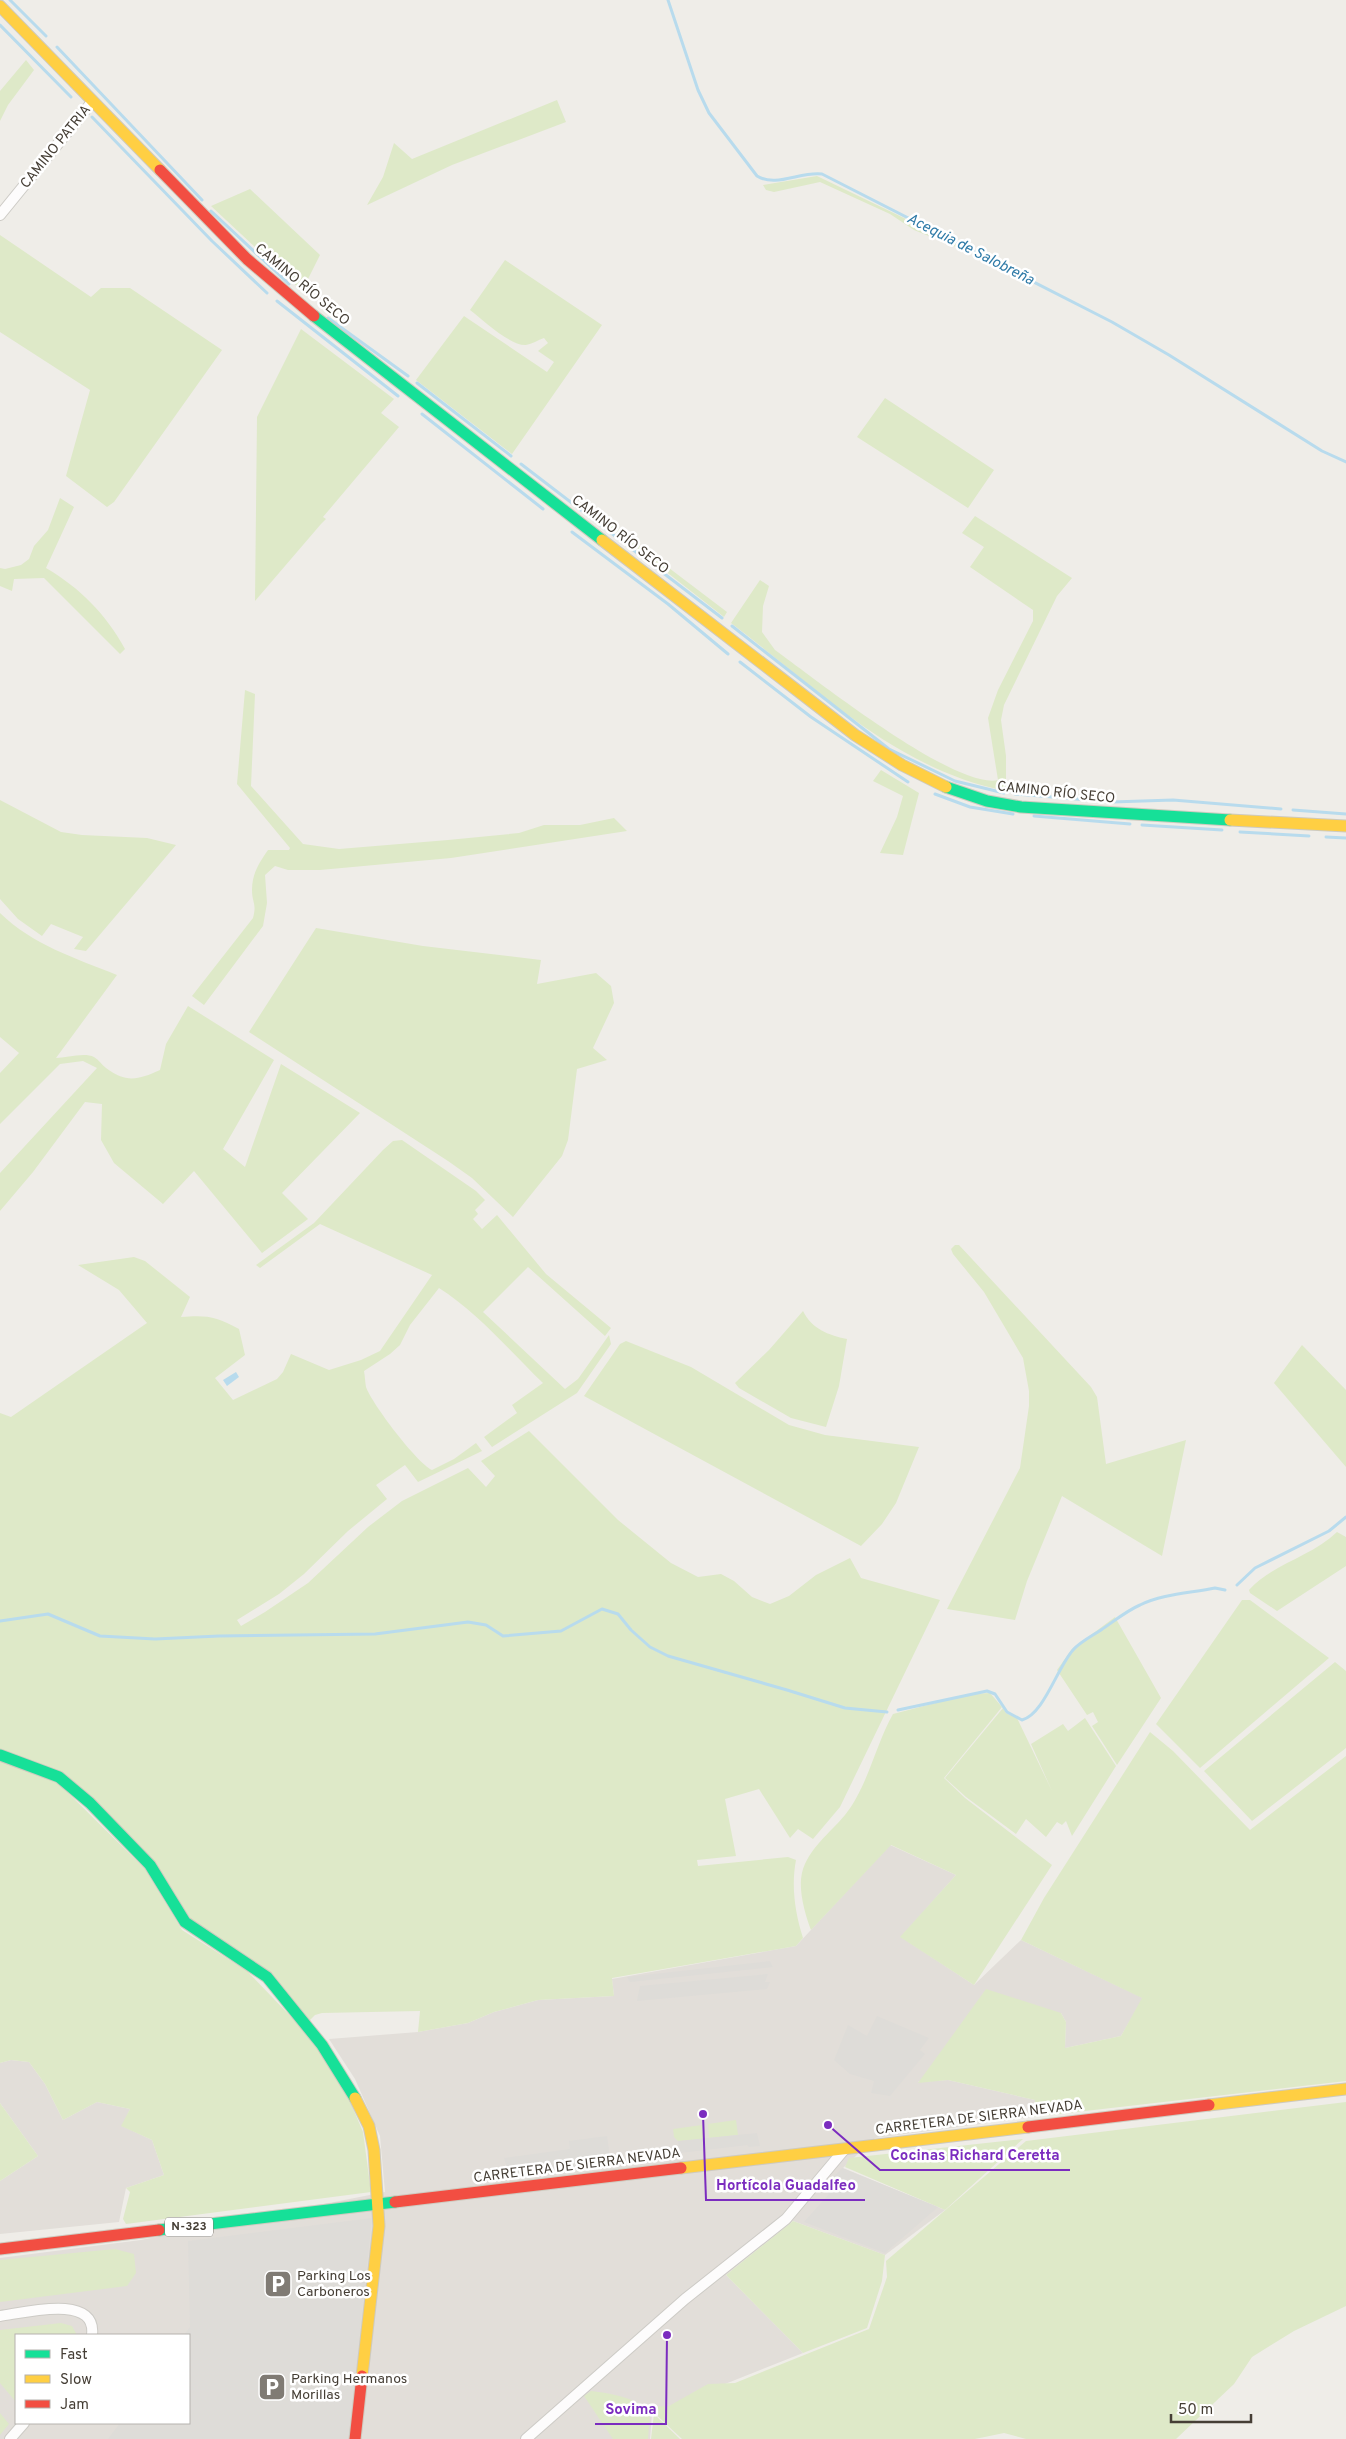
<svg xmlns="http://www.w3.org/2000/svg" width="1346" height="2439" viewBox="0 0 1346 2439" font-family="Overpass,sans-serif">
  <rect width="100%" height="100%" fill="#efede8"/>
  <!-- industrial -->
  <path fill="#e2ded9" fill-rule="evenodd" d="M 890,1845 L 956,1875 L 901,1937 L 974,1985 L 1021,1940 L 1143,1998 L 1121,2036 L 1065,2048 L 1066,2022 L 1061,2013 L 918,2082 L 948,2080 L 1035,2100 L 1033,2117 L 875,2138 L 843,2168 L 945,2210 L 885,2255 L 793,2221 L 726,2275 L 803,2353 L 652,2413 L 650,2439 L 0,2439 L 0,2258 L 141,2240 L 385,2192 L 380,2136 L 355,2079 L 329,2039 L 418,2032 L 468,2023 L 494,2012 L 538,2000 L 614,1996 L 612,1979 L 796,1946 ZM 16,2335 L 189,2335 L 189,2423 L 16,2423 Z
    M 11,2060 L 29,2062 L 45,2084 L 63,2120 L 97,2102 L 130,2109 L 122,2126 L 152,2140 L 164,2175 L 126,2188 L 119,2222 L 0,2234 L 0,2181 L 38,2156 L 0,2103 L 0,2063 Z"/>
  <!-- green -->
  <path fill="#dee9c8" d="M 26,60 L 34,70 L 8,105 L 0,121 L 0,91 Z
    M 557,100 L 566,122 L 452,165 L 367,205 L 383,177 L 394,143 L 412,159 Z
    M 817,176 L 962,246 L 961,249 L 914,230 L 890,214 L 820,182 L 774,192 L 766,190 L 763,185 Z
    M 250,189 L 320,255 L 302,291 L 211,206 Z
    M 0,235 L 91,297 L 101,288 L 130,288 L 222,350 L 114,502 L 107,507 L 66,476 L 90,390 L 0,332 Z
    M 505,260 L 602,325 L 512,454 L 416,380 L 464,316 L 547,372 L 554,362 L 538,351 L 548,343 L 544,338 C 538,340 532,344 526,345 C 510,346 482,319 470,310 Z
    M 301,329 L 394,399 L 381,413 L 399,427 L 323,517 L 326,519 L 321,524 L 255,601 L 257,417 Z
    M 885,398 L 994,470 L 968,508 L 857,437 Z
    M 60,498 L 74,507 L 46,568 C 80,588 106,614 125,649 L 120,654 L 44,578 L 14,579 L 12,591 L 0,586 L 0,568 L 5,569 L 21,565 L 29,559 L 34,546 L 48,530 Z
    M 975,516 L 1072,578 L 1057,596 L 1004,705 L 1001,720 L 1006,756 L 1006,791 C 895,769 818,689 731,623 L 760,580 L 769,586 L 763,606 L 762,632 L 775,650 C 814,678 955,790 998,780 L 988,718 L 998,690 L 1033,621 L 1033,610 L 970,567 L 984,547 L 962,533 Z
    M 611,524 L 727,612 L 724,617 L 609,527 Z
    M 245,690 L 255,694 L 251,786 L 303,844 L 339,849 L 448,840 L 519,833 L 544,825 L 580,825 L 614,818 L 627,831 L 451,858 L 320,870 L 288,870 L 275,866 L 265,875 L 267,903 L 263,926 L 204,1005 L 192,996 L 253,918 C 257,903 252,903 252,890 C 252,874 259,863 268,850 L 289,850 L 290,848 L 237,784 Z
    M 881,770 L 919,793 L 903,855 L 880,853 L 897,817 L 903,796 L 873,781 Z
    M 0,800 L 61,832 L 82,835 L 147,838 L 176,845 L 86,951 L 74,949 L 83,937 L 51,924 L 42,936 L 18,919 L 0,899 Z
    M 0,913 C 33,945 75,958 117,975 L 56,1058 C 66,1058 84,1052 94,1057 C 99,1060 102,1065 106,1068 C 126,1083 138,1080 160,1070 L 166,1044 L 188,1006 L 274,1060 L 223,1149 L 245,1167 L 281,1064 L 360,1113 L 282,1193 L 308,1219 L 262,1253 L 194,1171 L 163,1204 L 114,1163 L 101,1140 L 102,1104 L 85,1102 L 33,1172 L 0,1211 L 0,1173 L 97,1068 L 83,1061 L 60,1064 L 0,1124 L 0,1073 L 19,1053 L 0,1037 Z
    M 316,928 L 423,946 L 541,960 L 537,984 L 596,973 L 611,986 L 614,1003 L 593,1048 L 607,1060 L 577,1069 L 568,1140 L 562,1156 L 513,1217 L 472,1178 L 448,1161 L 249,1032 Z
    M 402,1140 L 476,1191 L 485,1200 L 475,1210 L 478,1214 L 473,1219 L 482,1229 L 497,1215 L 546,1274 L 611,1328 L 605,1336 L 528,1267 L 483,1312 L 565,1389 L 578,1379 L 609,1335 L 611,1344 L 577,1393 L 492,1447 L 484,1437 L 517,1413 L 512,1405 L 543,1383 C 511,1352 477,1312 439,1288 L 410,1325 L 400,1345 L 390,1354 L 364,1371 C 365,1376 365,1382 366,1387 C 372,1404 417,1463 432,1470 L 454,1459 L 476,1443 L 482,1451 L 418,1482 L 405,1465 L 376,1485 L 387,1499 L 348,1531 L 304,1574 L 279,1594 L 237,1620 L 241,1626 L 265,1612 L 308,1583 L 368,1527 L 402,1501 L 468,1468 L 486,1487 L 495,1476 L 481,1461 L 529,1431 L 618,1520 L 671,1563 L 698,1577 L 721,1574 L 734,1581 L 752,1597 L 770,1604 L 789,1596 L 816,1575 L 850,1558 L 861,1578 L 940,1600 L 840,1807 L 813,1839 L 798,1829 L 790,1838 L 759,1789 L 725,1799 L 736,1856 L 697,1860 L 698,1866 L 788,1857 L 796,1860 C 791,1886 795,1913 803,1938 L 796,1946 L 612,1978 L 614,1996 L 538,2000 L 494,2012 L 468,2023 L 418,2032 L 420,2011 L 322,2013 L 315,2015 L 309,2021 L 195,1924 L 100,1805 L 0,1749 L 0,1413 L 11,1417 L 147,1323 L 119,1290 L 78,1265 L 134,1257 L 145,1261 L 190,1297 L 181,1317 C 206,1315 216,1316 239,1329 L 245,1355 L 215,1378 L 233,1400 L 277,1379 L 283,1372 L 291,1354 L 329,1370 L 361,1360 L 380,1351 L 432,1275 L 320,1224 L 260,1268 L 256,1265 L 314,1223 L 383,1150 L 393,1141 Z
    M 955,1245 L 959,1245 L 1091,1387 L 1097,1397 L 1106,1464 L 1186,1440 L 1162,1556 L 1062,1496 L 1027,1581 L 1015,1620 L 947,1609 L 1020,1468 L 1029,1406 L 1029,1391 L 1023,1358 L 984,1292 L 953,1254 L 951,1249 Z
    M 803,1311 C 812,1329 828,1335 847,1339 L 839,1386 L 826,1427 L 791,1418 L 739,1388 L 735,1383 L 769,1350 Z
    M 626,1341 L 691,1367 L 789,1425 L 825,1435 L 919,1447 L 896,1503 L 882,1524 L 861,1546 L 584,1396 L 620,1344 Z
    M 1302,1345 L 1346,1390 L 1346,1467 L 1274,1383 Z
    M 1337,1532 L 1346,1537 L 1346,1566 L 1277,1611 L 1250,1593 L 1249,1590 C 1274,1563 1311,1557 1337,1532 Z
    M 1242,1600 L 1250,1600 L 1329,1658 L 1200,1768 L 1156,1724 Z
    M 1115,1617 L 1161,1698 L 1117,1765 L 1092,1726 L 1098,1722 L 1093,1712 L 1087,1715 L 1057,1670 L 1072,1649 Z
    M 1335,1662 L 1346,1671 L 1346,1748 L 1252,1821 L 1204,1771 Z
    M 990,1693 L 1002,1707 L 944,1778 L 965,1798 L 1052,1865 L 974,1985 L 900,1937 L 956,1875 L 891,1845 L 811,1930 C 805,1914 798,1890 802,1873 C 808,1849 830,1833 845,1815 C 868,1786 875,1746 893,1714 L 970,1694 Z
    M 1003,1708 L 1006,1713 L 1017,1718 L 1052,1791 L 1031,1744 L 1063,1724 L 1068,1731 L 1085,1718 L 1116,1766 L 1072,1836 L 1066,1821 L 1062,1825 L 1057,1822 L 1046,1837 L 1026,1819 L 1016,1834 L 966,1797 L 945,1778 Z
    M 1150,1732 L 1173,1751 L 1250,1830 L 1346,1756 L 1346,2081 L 1033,2117 L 1035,2100 L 948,2080 L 918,2083 L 986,1989 L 1061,2013 L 1066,2022 L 1065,2048 L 1121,2036 L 1142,1998 L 1021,1940 L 1044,1898 Z
    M 0,1760 L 56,1781 L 145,1869 L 182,1930 L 247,1971 L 299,2025 L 330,2065 L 349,2099 L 363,2132 L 371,2192 L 126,2224 L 123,2219 L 130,2192 L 126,2188 L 164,2175 L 152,2140 L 121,2126 L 130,2109 L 97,2102 L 63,2120 L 45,2084 L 29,2062 L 11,2060 L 0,2063 Z
    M 1346,2102 L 1346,2306 L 1294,2331 L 1252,2357 L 1234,2384 L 1176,2439 L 1026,2439 L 1004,2433 L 975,2439 L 682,2439 L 648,2407 L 669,2406 L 708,2384 L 735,2383 L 869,2329 L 887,2277 L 886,2261 L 1026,2141 Z
    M 0,2103 L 38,2156 L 0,2181 Z
    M 736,2120 L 738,2135 L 709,2138 L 708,2124 Z
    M 702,2125 L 704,2139 L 678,2141 L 674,2137 L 673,2129 Z
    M 1023,2139 L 945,2210 L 845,2167 L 849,2158 Z
    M 793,2221 L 885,2255 L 882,2281 L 867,2328 L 803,2353 L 726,2275 Z
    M 115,2249 L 134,2254 L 136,2273 L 127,2286 L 0,2302 L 0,2260 Z
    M 61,2323 L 72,2326 L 77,2335 L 16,2335 L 16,2402 L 0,2383 L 0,2330 Z
    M 591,2391 C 610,2393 639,2398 650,2413 L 648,2439 L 613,2439 L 584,2396 Z
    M 0,2413 L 9,2424 L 0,2435 Z
    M 654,2414 L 680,2439 L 651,2439 Z"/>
  <!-- parking -->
  <path fill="#dedcd8" d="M 770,1961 L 773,1967 L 630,1982 L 627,1977 Z
    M 768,1974 L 765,1982 L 770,1982 L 767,1989 L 637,2001 L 640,1986 Z
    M 877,2016 L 929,2038 L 920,2050 L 925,2054 L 890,2096 L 871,2093 L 874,2081 L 850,2074 L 834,2060 L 848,2025 L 867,2036 Z
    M 757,2133 L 760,2146 L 749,2147 L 747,2145 L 679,2153 L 678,2141 Z
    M 607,2136 L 611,2165 L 510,2178 L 504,2158 L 570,2149 L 569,2141 Z
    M 842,2168 L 938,2207 L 885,2253 L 804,2222 L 829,2194 L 823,2188 Z
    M 372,2218 L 349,2439 L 108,2439 L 120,2423 L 189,2423 L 189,2335 L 184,2335 L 190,2327 L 188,2241 Z"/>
  <!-- water -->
  <path fill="#b8dbed" d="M 236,1372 L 239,1377 L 227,1386 L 223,1380 Z"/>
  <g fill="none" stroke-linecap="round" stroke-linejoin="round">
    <!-- stream -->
    <path stroke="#b8dbed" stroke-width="3" d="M 10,0 L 46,36
      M 668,0 L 698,90 L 709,113 L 757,176 C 776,188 801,171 822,174 L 1112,322 L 1169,355 L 1322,451 L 1346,462
      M 0,25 L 71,97
      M 57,47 L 202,200
      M 92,117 L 212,241 L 267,293
      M 211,211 L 289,284
      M 277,301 L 398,396
      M 328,318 L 408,376
      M 417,383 L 511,456
      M 422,414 L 543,509
      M 521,464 L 722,618
      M 572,532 L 668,604 L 728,654
      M 732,626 L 889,749 L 955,781 L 1004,793
      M 740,662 L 811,717 L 908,782
      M 935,794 L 970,807 L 1013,814
      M 1015,794 L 1112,802 L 1173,800 L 1281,809
      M 1293,810 L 1346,814
      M 1034,816 L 1130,824
      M 1142,825 L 1222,830
      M 1240,832 L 1309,836
      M 1326,837 L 1346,838
      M 1237,1585 L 1255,1568 L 1329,1531 L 1346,1517
      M 0,1621 L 48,1614 L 100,1636 L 155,1639 L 219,1636 L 375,1634 L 468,1622 L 486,1625 L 503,1636 L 561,1631 L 602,1609 L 618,1614 L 631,1630 L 650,1647 L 668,1656 L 787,1690 L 845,1708 L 887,1712
      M 898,1710 L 987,1691 L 995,1694 L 1007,1712 L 1022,1720 C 1044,1714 1057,1668 1073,1650 C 1080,1642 1092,1636 1101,1630 C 1113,1622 1126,1611 1140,1605 C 1162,1594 1191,1593 1215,1588 L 1225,1590"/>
    <!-- street casing -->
    <g stroke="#cdcbc6" stroke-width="12">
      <path id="street" d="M 0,215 L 92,102
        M 0,2316 C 23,2313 97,2293 92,2335
        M 10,2439 L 24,2423
        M 526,2439 L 685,2299 L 786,2219 L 844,2150"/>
    </g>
    <!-- fast casing -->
    <g stroke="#cecabf" stroke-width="13">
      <path id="fast" d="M 314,316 L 602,540
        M 946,787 L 987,801 L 1021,807 L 1230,820
        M 0,1755 L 59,1777 L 90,1803 L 150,1865 L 185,1922 L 267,1977 L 322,2045 L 355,2098
        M 159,2230 L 395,2202"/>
    </g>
    <!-- slow casing -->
    <g stroke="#cecabf" stroke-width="13">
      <path id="slow" d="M 0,6 L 160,170
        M 602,540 L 855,735 L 902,765 L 946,787
        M 1230,820 L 1346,826
        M 355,2098 L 369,2126 L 374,2150 L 379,2226 L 362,2376
        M 1209,2105 L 1346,2089
        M 681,2168 L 1028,2127"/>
    </g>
    <!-- jam casing -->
    <g stroke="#cecabf" stroke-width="13">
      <path id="jam" d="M 160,170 L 247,259 L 314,316
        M 1028,2127 L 1209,2105
        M 395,2202 L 681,2168
        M 0,2249 L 159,2230
        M 355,2439 L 362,2376"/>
    </g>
    <!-- street -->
    <use href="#street" stroke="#fdfcfc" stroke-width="10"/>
    <!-- fast -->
    <use href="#fast" stroke="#16e098" stroke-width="11"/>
    <!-- slow -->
    <use href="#slow" stroke="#ffcf43" stroke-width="11"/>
    <!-- jam -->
    <use href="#jam" stroke="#f24e42" stroke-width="11"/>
  </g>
  <!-- icons -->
  <defs>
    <g id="parking-square" transform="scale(1.4375)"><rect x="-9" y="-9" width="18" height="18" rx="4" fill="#807b74" stroke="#fff"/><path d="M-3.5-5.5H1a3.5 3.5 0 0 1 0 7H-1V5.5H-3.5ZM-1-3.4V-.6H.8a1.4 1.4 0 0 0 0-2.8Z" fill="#fff"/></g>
  </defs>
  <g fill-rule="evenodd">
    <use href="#parking-square" x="278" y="2284"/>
    <use href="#parking-square" x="272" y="2387"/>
  </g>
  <g text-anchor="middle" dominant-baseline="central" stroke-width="5" stroke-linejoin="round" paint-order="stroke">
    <!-- shield labels -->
    <rect fill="#fff" stroke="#7d7872" stroke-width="1" x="165" y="2217.5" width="48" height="19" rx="4"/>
    <g font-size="12" font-weight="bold" fill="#453e35">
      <text x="189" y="2227">N-323</text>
    </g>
    <!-- street labels -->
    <g font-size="14" fill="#453e35" stroke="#fff">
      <text transform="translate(56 147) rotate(-51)">CAMINO PATRIA</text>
      <text transform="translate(302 285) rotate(40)">CAMINO RÍO SECO</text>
      <text transform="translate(620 535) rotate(38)">CAMINO RÍO SECO</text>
      <text transform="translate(1056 793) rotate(6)">CAMINO RÍO SECO</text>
      <text transform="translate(979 2118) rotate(-7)">CARRETERA DE SIERRA NEVADA</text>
      <text transform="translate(577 2166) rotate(-7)">CARRETERA DE SIERRA NEVADA</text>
    </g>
    <!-- poi labels -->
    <g font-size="14" fill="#453e35" stroke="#fff" text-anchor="start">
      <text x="297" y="2276">Parking Los<tspan x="297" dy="16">Carboneros</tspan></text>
      <text x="291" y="2379">Parking Hermanos<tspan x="291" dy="16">Morillas</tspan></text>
    </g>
    <!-- water labels -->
    <g font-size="15" font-style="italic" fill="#2e7aa7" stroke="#fff">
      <text transform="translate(970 250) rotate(27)">Acequia de Salobreña</text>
    </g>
  </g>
  <!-- callouts -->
  <path fill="none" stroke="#7b2cbf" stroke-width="2" d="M828 2125L880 2170H1070M703 2114L706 2200H865M667 2335L666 2424H595"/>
  <g fill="#7b2cbf" stroke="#fff" stroke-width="2">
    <circle cx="828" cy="2125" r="5"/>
    <circle cx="703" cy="2114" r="5"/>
    <circle cx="667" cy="2335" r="5"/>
  </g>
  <g font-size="15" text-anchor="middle" font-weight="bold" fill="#7b2cbf" stroke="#fff" stroke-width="5" stroke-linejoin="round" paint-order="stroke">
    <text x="975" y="2160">Cocinas Richard Ceretta</text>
    <text x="786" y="2190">Hortícola Guadalfeo</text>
    <text x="631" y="2414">Sovima</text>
  </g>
  <!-- legend -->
  <rect x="15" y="2334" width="175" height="90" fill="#ffffff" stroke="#b5b2ae"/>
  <rect x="25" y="2350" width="25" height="8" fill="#16e098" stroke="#b5b2ae"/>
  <text x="60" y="2359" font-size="15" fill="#453e35">Fast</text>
  <rect x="25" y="2375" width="25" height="8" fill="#ffcf43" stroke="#b5b2ae"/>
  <text x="60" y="2384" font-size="15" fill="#453e35">Slow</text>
  <rect x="25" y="2400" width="25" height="8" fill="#f24e42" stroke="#b5b2ae"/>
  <text x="60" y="2409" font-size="15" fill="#453e35">Jam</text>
  <!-- scale -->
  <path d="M1171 2414v8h80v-8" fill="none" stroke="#453e35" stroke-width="2.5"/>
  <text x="1178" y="2414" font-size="15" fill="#453e35" stroke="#ffffff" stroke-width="4" paint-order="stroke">50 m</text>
</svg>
